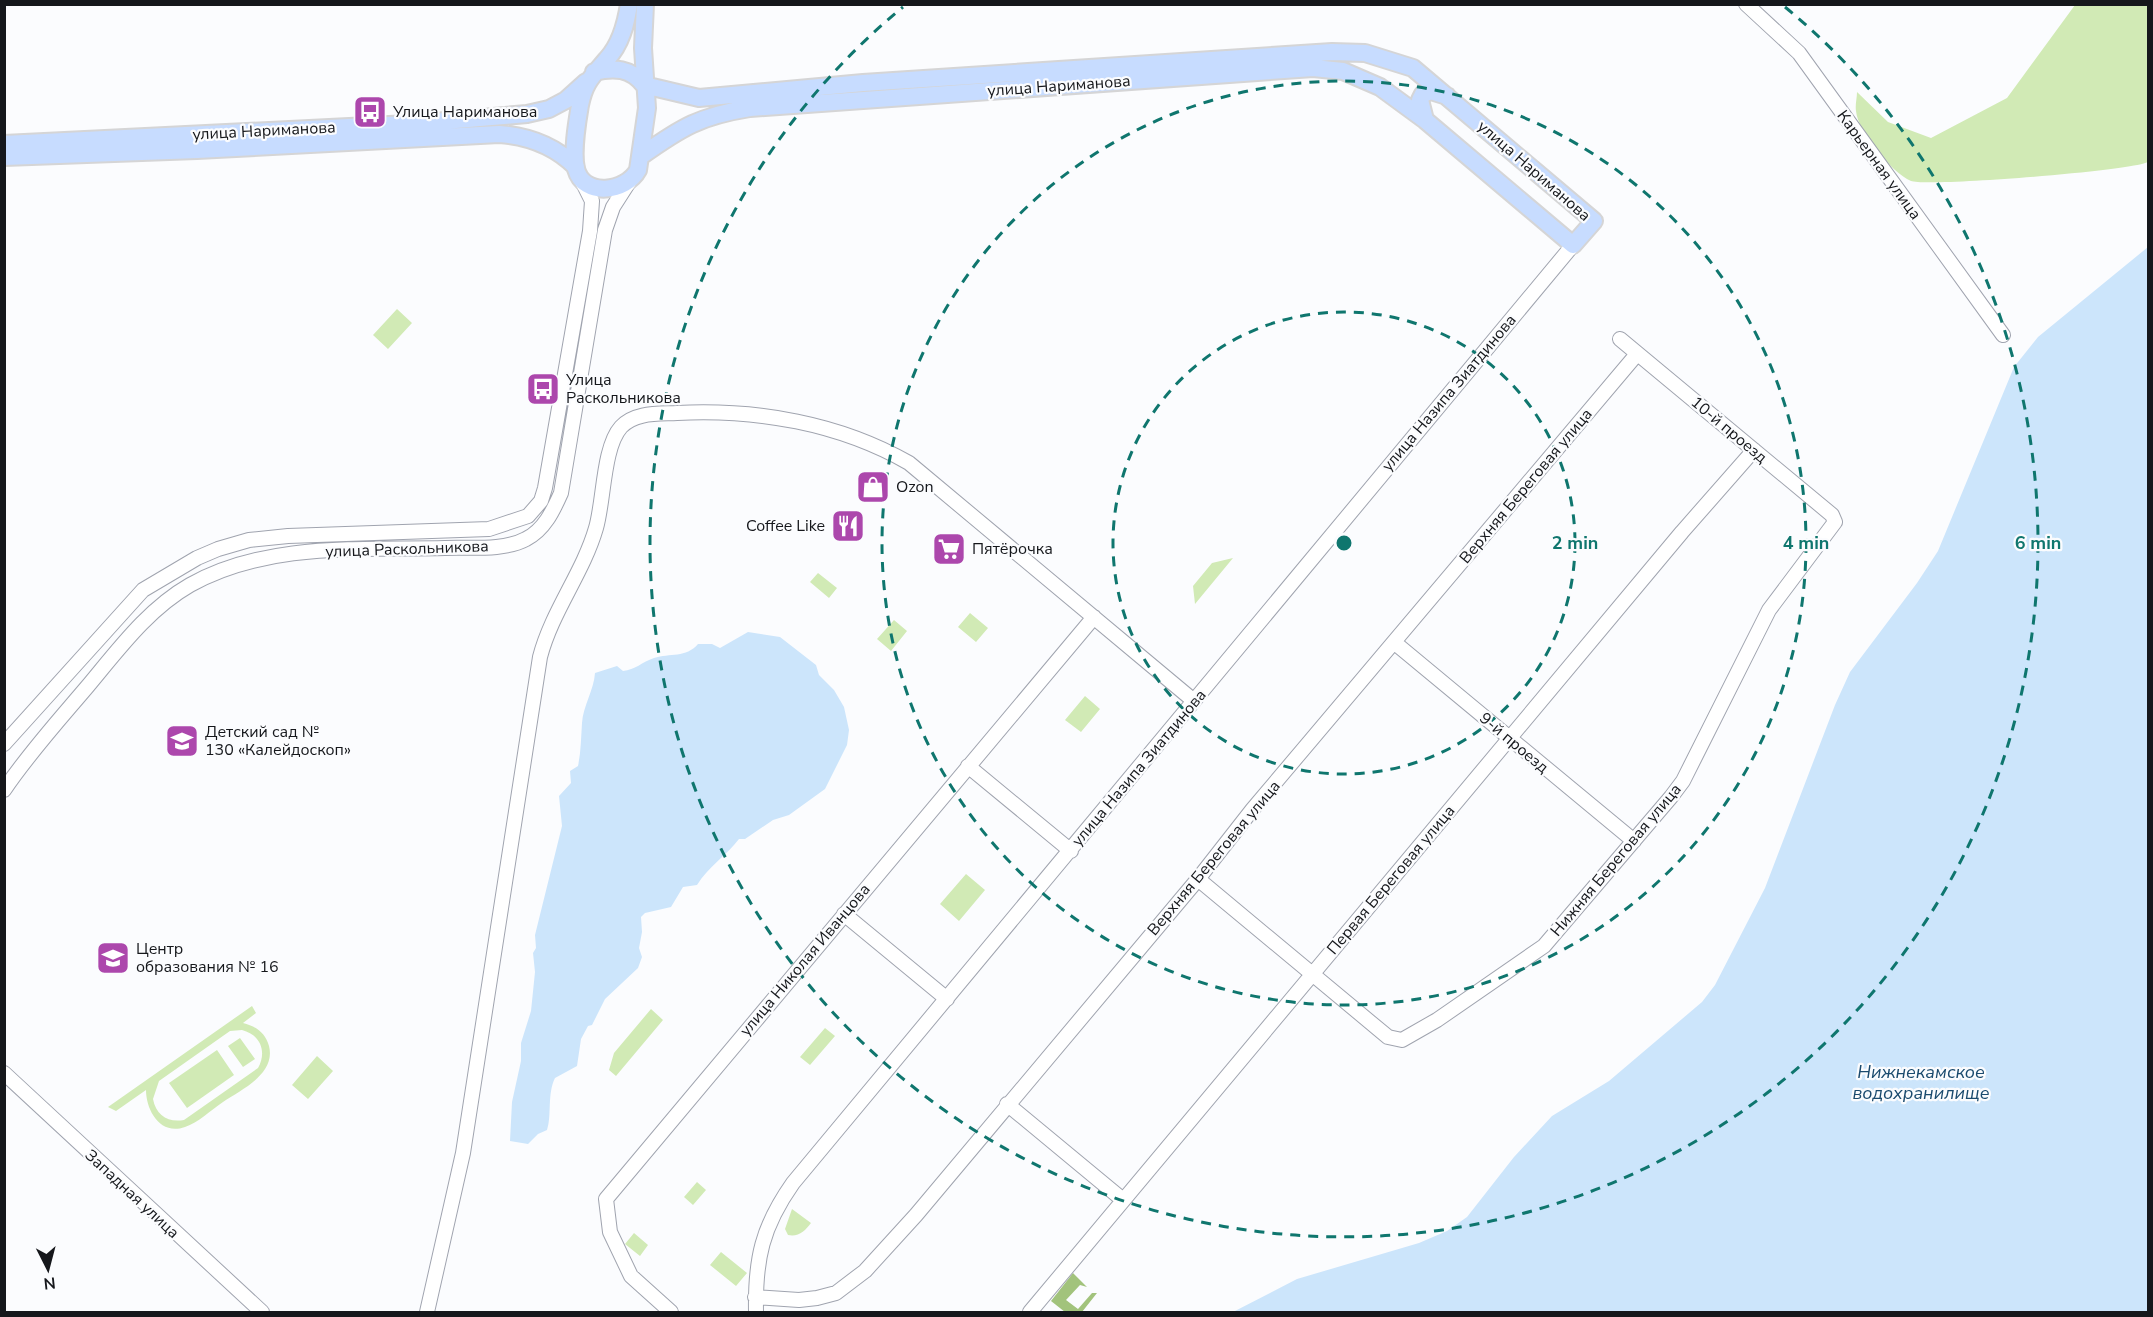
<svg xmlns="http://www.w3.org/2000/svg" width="2153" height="1317" viewBox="0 0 2153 1317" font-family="'Nunito Sans',sans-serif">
  <rect width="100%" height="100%" fill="#fbfcfe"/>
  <!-- green -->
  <path fill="#d1eab5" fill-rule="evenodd" d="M 2075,5 L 2148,5 L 2148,162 C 2131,171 1928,187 1911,181 C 1891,172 1858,132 1856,111 C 1855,105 1857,98 1857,92 L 1888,122 L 1931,138 L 2007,98 Z
    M 397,309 L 412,323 L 388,349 L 373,335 Z
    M 1233,558 L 1195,604 L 1193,586 L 1212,563 Z
    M 818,573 L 837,588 L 829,598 L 810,582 Z
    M 970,613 L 988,628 L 976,642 L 958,627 Z
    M 894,620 L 907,631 L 891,651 L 877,639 Z
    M 1085,696 L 1100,709 L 1081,732 L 1065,720 Z
    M 966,874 L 985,890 L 959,921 L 940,904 Z
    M 252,1006 L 256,1013 L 243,1023 C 255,1026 265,1032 269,1046 C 276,1074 242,1089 223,1102 C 211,1110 198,1123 185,1127 C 160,1136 146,1110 146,1090 L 116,1111 L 108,1107 ZM 242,1030 C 261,1035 267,1052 258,1068 L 184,1120 C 168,1123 156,1115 153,1099 L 159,1081 L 230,1031 Z
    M 651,1009 L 663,1020 L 616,1076 L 609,1070 L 614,1053 Z
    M 825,1028 L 835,1036 L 810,1065 L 800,1057 Z
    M 240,1038 L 255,1059 L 243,1067 L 228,1046 Z
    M 217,1050 L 234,1075 L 187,1108 L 169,1083 Z
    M 317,1056 L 333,1071 L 308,1099 L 292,1085 Z
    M 697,1182 L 706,1190 L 693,1205 L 684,1197 Z
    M 792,1209 L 811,1223 C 805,1231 799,1237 788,1235 L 785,1229 Z
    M 634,1233 L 648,1245 L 640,1256 L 625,1244 Z
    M 721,1252 L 747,1273 L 736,1286 L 710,1265 Z"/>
  <!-- forest -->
  <path fill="#a2c37c" d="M 1073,1273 L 1087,1287 L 1080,1285 L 1066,1300 L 1078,1309 L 1092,1293 L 1097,1293 L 1082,1312 L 1065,1312 L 1051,1301 Z"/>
  <!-- water -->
  <path fill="#cce5fb" d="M 2148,247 L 2148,1312 L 1233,1312 L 1297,1279 L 1419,1243 L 1447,1231 L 1467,1217 L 1514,1157 L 1552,1116 L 1609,1081 L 1702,1002 L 1715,985 L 1765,888 L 1835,705 L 1850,672 L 1917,583 L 1938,551 L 2014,367 L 2038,337 Z
    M 748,632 L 780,637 L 816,665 L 819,675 L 834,690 L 844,707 L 849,730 L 847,745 L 825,789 L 789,815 L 773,820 L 745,839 L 739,839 C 727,855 708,867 697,885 L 683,887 L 671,907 L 645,913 L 641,917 L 642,932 L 639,948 L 642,957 L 638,968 L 605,999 L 592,1025 L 588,1026 L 581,1039 L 577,1066 L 555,1078 C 547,1094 552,1116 547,1130 L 538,1134 L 528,1144 L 510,1141 L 512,1102 L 521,1061 L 521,1043 L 531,1011 L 535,972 L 533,953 L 536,948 L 535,935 L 562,826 L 559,796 L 571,783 L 570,771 L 578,766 C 581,752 581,738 582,723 C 583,706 594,690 595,673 L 617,666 L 623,671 C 635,670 642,662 654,658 C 670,653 686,658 698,644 L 712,644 L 720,648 Z"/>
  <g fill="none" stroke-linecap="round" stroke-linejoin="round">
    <!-- minor casing -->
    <g stroke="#a0a4af" stroke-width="16">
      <path id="minor" d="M 1746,4 L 1799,53 L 2003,335
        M 1395,643 L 1634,841
        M 4,744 L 143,590 L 197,558 L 218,549 L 249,540 L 288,536 L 489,529 L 528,516 L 541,501 L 545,488 L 590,231 L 592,201 L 582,181
        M 968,766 L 1071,851
        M 4,790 C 29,753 59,720 87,687 C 118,650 148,609 190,585 C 266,542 361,550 445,548 C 469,547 504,551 526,539 C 544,530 553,511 561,493 L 605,230 L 613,207 L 629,182
        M 1198,879 L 1388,1037 L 1402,1040 L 1437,1020 L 1544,946 L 1671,797 L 1683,781 L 1769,610 L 1835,522 L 1832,515 L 1620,339
        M 844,914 L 947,999
        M 4,1073 L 262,1312
        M 1007,1104 L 1123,1200
        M 755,1297 L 799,1300 L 817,1298 L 836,1293 L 865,1271 L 916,1215 L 1198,879 L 1252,810 L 1637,354
        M 427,1312 L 463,1153 L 540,657 C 552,611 583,573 596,528 C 604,501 603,447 621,427 C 635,412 658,414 677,413 C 757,409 839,423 909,463 L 1194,701
        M 671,1312 L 631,1276 L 610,1232 L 606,1199 L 1094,617
        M 756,1312 C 755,1259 762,1227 793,1183 L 1573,245
        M 1030,1312 L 1682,532 L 1754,450"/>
    </g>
    <!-- major casing -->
    <g stroke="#d5d5d6" stroke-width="20">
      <path id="major" d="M 629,4 C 626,24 621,44 607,59 C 592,77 585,81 580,105 C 577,123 572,151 576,169 C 584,198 626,192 638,170 L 647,108 L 643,48 L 645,4
        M 594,72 C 614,67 631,68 644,85
        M 1425,120 L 1420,100 L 1423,94 L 1431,91 L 1447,96
        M 4,144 L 409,124 L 527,114 L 549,109 L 566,100 L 586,82
        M 641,156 C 682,127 700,116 750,108 L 1313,68 L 1343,71 L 1380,87 L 1425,120 L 1573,245 L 1594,221 L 1413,68 L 1365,53 L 1332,52 L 863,83 L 699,98 L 644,85
        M 4,157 L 197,150 L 499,134 C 528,136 555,146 576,167"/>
    </g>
    <!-- minor -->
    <use href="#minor" stroke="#fff" stroke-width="14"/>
    <!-- major -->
    <use href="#major" stroke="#c7dcff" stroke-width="16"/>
  </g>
  <!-- distance rings -->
  <g fill="none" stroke="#0f766e" stroke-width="3" stroke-dasharray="10 8">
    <circle cx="1344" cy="543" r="231"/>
    <circle cx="1344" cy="543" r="462"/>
    <path d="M1785 7A694 694 0 1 1 903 7"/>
  </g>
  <!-- icons -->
  <defs>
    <g id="bus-square" transform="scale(1.725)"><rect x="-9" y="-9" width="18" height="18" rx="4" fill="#ac47ac" stroke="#fbfcfe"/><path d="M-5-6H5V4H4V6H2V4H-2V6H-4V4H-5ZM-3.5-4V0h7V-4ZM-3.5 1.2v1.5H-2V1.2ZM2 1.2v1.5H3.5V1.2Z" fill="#fff"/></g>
    <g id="shop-square" transform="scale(1.725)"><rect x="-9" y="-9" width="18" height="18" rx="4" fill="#ac47ac" stroke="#fbfcfe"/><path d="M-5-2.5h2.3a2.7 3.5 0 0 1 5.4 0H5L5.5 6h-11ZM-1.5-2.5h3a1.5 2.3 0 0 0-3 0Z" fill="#fff"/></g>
    <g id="restaurant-square" transform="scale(1.725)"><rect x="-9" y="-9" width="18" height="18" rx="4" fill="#ac47ac" stroke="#fbfcfe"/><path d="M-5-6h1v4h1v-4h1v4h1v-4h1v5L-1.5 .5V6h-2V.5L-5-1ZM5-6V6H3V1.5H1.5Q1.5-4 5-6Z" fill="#fff"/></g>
    <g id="supermarket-square" transform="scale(1.725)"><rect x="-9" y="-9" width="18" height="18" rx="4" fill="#ac47ac" stroke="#fbfcfe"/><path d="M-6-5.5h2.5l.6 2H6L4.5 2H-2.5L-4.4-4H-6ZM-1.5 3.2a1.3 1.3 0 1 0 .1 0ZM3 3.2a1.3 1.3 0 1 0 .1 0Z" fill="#fff"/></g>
    <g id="school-square" transform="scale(1.725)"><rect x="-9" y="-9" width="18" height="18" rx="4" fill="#ac47ac" stroke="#fbfcfe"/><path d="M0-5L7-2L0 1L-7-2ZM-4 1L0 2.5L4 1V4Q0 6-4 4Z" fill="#fff"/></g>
  </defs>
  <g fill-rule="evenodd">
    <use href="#bus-square" x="370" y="112"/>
    <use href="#bus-square" x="543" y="389"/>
    <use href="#shop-square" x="873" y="487"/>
    <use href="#restaurant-square" x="848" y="526"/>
    <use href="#supermarket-square" x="949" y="549"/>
    <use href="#school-square" x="182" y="741"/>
    <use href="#school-square" x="113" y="958"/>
  </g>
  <g text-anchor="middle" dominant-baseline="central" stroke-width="4.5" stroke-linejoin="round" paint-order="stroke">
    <!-- street labels -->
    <g font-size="16" fill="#15171b" stroke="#fbfcfe">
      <text transform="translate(1059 86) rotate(-4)">улица Нариманова</text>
      <text transform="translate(264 131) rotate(-3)">улица Нариманова</text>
      <text transform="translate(1879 165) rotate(54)">Карьерная улица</text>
      <text transform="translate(1534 171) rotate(41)">улица Нариманова</text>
      <text transform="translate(1449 393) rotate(-50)">улица Назипа Зиатдинова</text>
      <text transform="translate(1729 430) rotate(40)">10-й проезд</text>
      <text transform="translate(1526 486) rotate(-50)">Верхняя Береговая улица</text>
      <text transform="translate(407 549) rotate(-2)">улица Раскольникова</text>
      <text transform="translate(1514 743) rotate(40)">9-й проезд</text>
      <text transform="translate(1139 768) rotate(-50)">улица Назипа Зиатдинова</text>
      <text transform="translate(1214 858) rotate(-50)">Верхняя Береговая улица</text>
      <text transform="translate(1616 860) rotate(-50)">Нижняя Береговая улица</text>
      <text transform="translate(1391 880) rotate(-50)">Первая Береговая улица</text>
      <text transform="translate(805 960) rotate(-50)">улица Николая Иванцова</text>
      <text transform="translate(132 1194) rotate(43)">Западная улица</text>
    </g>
    <!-- poi labels -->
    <g font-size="16" fill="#15171b" stroke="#fbfcfe" text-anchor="start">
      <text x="393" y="112">Улица Нариманова</text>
      <text x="566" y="380">Улица<tspan x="566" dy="18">Раскольникова</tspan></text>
      <text x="896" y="487">Ozon</text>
      <text x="825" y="526" text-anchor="end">Coffee Like</text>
      <text x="972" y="549">Пятёрочка</text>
      <text x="205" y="732">Детский сад №<tspan x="205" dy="18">130 «Калейдоскоп»</tspan></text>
      <text x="136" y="949">Центр<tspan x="136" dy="18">образования № 16</tspan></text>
    </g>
    <!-- water labels -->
    <g font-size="18" font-style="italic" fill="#1a4a6e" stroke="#fbfcfe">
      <text x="1921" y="1072">Нижнекамское<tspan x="1921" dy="21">водохранилище</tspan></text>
    </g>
  </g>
  <circle cx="1344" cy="543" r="9" fill="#0f766e" stroke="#fbfcfe" stroke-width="3"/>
  <g font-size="18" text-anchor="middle" font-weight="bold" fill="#0f766e" stroke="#fbfcfe" stroke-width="4.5" stroke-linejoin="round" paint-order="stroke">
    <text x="1575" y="549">2 min</text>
    <text x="1806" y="549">4 min</text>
    <text x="2038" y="549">6 min</text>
  </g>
  <!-- border -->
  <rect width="2153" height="1317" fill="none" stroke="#15171b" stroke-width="12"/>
  <!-- north arrow -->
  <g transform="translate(48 1269) rotate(174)" stroke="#fbfcfe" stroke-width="4.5" paint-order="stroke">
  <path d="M0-4.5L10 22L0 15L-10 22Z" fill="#15171b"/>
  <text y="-9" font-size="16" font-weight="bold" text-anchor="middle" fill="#15171b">N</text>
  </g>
</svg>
